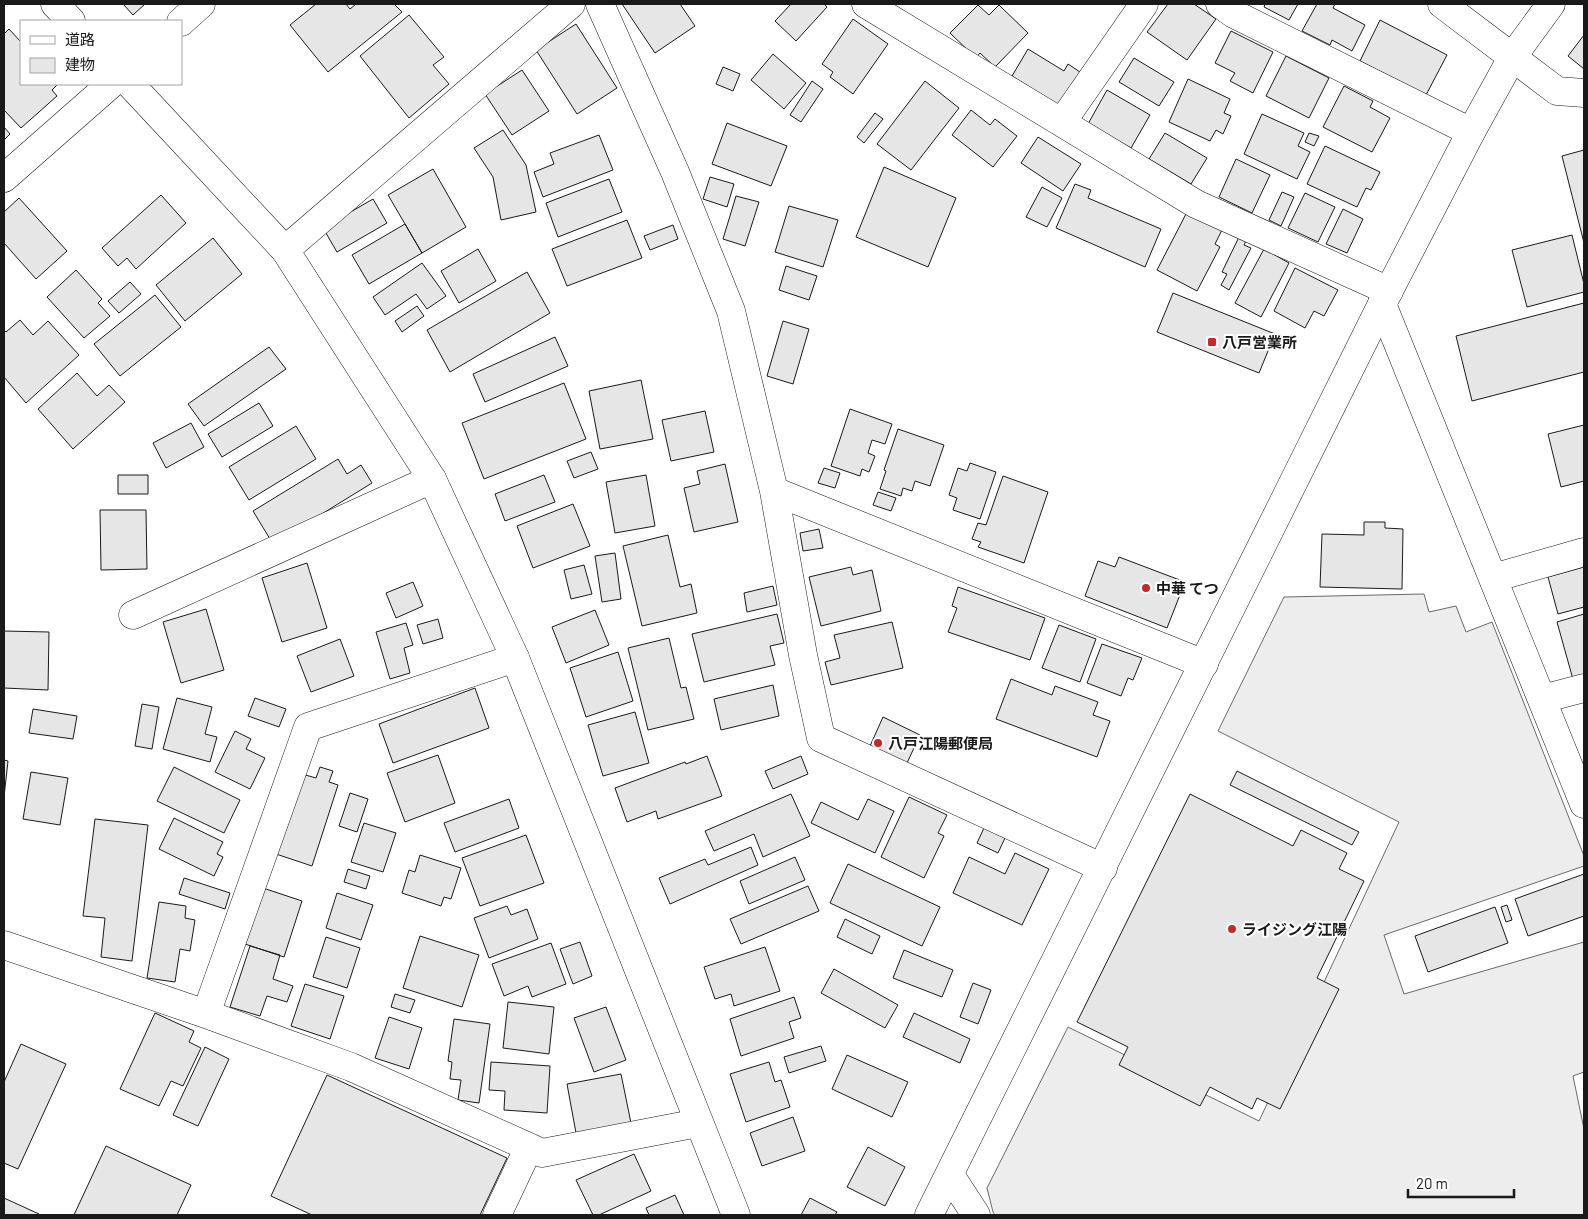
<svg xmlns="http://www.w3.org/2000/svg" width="1588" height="1219" viewBox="0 0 1588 1219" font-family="Barlow,'Noto Sans JP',sans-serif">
  <rect width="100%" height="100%" fill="#fff"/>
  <!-- parking -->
  <path fill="#ededed" stroke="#6a6a6a" d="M 1424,594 L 1429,612 L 1456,606 L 1466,632 L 1492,622 L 1584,856 L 1584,866 L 1384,935 L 1404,994 L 1584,942 L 1584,1072 L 1573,1076 L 1584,1129 L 1584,1215 L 995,1215 L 993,1212 L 987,1188 L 1068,1027 L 1259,1121 L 1399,822 L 1218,731 L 1284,597 Z"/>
  <!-- building -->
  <path fill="#e6e6e6" stroke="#1a1a1a" d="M 123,4 L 145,4 L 133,15 Z
    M 316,4 L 346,4 L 350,9 L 356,4 L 394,4 L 402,12 L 328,72 L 290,25 Z
    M 622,4 L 680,4 L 695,26 L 655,53 Z
    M 791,4 L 824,4 L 827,7 L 796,41 L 775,21 Z
    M 1168,4 L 1194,4 L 1216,19 L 1187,60 L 1147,32 Z
    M 1265,4 L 1298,4 L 1289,20 L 1264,7 Z
    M 1317,4 L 1335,4 L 1333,8 L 1365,25 L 1352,51 L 1332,40 L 1330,45 L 1302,31 Z
    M 978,5 L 989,15 L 999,5 L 1028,33 L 995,67 L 980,53 L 976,58 L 950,33 Z
    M 409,15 L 444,57 L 433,65 L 449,84 L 409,118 L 360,56 Z
    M 853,19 L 888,44 L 853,94 L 830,77 L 833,72 L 822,64 Z
    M 1380,20 L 1447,55 L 1426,95 L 1360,61 Z
    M 576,24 L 617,88 L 577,114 L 536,50 Z
    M 9,29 L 21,42 L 21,84 L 58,84 L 52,90 L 57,96 L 21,128 L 4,110 L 4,34 Z
    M 1231,31 L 1273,52 L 1253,93 L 1230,81 L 1235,73 L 1215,63 Z
    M 1584,35 L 1584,69 L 1568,56 Z
    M 1028,49 L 1064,71 L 1068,64 L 1080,72 L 1059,106 L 1012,76 Z
    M 773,54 L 806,83 L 784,109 L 751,80 Z
    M 1286,56 L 1329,78 L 1309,118 L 1266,96 Z
    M 1134,58 L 1174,82 L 1159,106 L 1119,82 Z
    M 723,67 L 740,74 L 733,91 L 716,84 Z
    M 522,70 L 549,111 L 512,135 L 485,94 Z
    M 1188,79 L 1230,99 L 1224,113 L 1231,116 L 1223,134 L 1216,130 L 1210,141 L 1169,122 Z
    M 812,81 L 823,89 L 801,122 L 790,115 Z
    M 925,81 L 959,108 L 911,170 L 877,144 Z
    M 1344,86 L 1373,101 L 1370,107 L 1390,118 L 1372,152 L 1323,127 Z
    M 1107,90 L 1150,115 L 1131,148 L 1088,124 Z
    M 971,110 L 990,125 L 995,119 L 1017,136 L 993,167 L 952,135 Z
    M 875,113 L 883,119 L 864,143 L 857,137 Z
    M 1262,114 L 1304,133 L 1298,146 L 1310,152 L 1297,179 L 1244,154 Z
    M 727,123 L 787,146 L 771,186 L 712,164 Z
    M 4,127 L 10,134 L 4,140 Z
    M 503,130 L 526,165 L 536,212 L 501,220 L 493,177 L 474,148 Z
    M 1165,133 L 1207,158 L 1191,184 L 1149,159 Z
    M 1309,133 L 1319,136 L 1314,146 L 1305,142 Z
    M 599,135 L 613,170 L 543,197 L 534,172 L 554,164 L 550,153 Z
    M 1038,137 L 1081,164 L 1063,191 L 1021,163 Z
    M 1325,146 L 1380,172 L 1371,190 L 1366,188 L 1357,207 L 1307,184 Z
    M 1584,150 L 1584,243 L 1562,156 Z
    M 1236,159 L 1270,175 L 1252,213 L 1219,197 Z
    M 884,167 L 956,198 L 928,267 L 856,237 Z
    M 433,169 L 466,227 L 422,253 L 388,195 Z
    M 710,177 L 734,184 L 727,207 L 703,199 Z
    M 609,179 L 622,212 L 558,237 L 546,203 Z
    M 1075,184 L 1091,190 L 1088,198 L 1161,229 L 1145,267 L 1056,228 Z
    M 1042,187 L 1062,198 L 1047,227 L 1026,217 Z
    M 1282,192 L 1294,197 L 1281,226 L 1269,220 Z
    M 1305,193 L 1335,207 L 1318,242 L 1288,228 Z
    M 161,195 L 186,223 L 136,269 L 127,258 L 118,266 L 102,248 Z
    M 736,196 L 759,202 L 745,246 L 723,239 Z
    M 19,198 L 67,251 L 36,279 L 4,243 L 4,212 Z
    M 373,199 L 387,223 L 337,252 L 323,228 Z
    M 789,206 L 838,220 L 823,267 L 775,252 Z
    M 1343,209 L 1363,219 L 1347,253 L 1326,244 Z
    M 1187,212 L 1222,230 L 1215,244 L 1220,247 L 1197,291 L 1157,270 Z
    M 627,220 L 642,258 L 567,286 L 552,249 Z
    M 405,224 L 422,253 L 369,284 L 352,255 Z
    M 673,225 L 678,239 L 650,250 L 644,236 Z
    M 1572,235 L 1584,284 L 1584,292 L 1527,307 L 1512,250 Z
    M 1239,237 L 1246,241 L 1244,245 L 1251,248 L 1229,290 L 1221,285 L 1227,274 L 1222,272 Z
    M 213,238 L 242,274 L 185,321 L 156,285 Z
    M 478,249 L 496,281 L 459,303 L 441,271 Z
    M 1264,249 L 1289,263 L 1261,317 L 1235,303 Z
    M 422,263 L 446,296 L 427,309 L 416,294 L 385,315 L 373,297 Z
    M 786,266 L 817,276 L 809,300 L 779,290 Z
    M 1295,268 L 1338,290 L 1324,316 L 1314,311 L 1305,328 L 1274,311 Z
    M 76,270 L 102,299 L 98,303 L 110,316 L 84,338 L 47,297 Z
    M 527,272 L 550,313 L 450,372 L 427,330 Z
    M 130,282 L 141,294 L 119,313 L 108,301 Z
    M 1173,293 L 1275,334 L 1259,373 L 1157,332 Z
    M 155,295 L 181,327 L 120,376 L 94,344 Z
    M 1584,303 L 1584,372 L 1472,401 L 1456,336 Z
    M 417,306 L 424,316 L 402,332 L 395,321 Z
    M 20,320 L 33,335 L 48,321 L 79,355 L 26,403 L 4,377 L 4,330 L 6,332 Z
    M 783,321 L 809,329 L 793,384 L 767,376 Z
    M 555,337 L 568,366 L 485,402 L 473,374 Z
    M 269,347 L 286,369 L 204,426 L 188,404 Z
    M 77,373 L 97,396 L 109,385 L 125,402 L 73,449 L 38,409 Z
    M 641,380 L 653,439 L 600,449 L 589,391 Z
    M 564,383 L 586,439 L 484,479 L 462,423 Z
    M 259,403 L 273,426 L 222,457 L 208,434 Z
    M 850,409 L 892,424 L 885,444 L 872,440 L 868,453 L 875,456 L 869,472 L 862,469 L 860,476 L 831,466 Z
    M 705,411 L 714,452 L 671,461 L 662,420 Z
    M 191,423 L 204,447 L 166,468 L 153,443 Z
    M 1584,425 L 1584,481 L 1561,487 L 1548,434 Z
    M 296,426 L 316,459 L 249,500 L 229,467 Z
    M 898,429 L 944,445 L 930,486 L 915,481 L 912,491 L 903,488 L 901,496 L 880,489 L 886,471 L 884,470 Z
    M 591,452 L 598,469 L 574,478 L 567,461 Z
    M 338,459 L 347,474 L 361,465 L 372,483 L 273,544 L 253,511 Z
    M 970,463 L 996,472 L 980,519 L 953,510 L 957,498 L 949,495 L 958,468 L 967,471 Z
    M 725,464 L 738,522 L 694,532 L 684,488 L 700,484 L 697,471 Z
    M 824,468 L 840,473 L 835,488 L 818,483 Z
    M 118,475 L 148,475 L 148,494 L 118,494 Z
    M 544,475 L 555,502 L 505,521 L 495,494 Z
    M 646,475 L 655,526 L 615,533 L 606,482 Z
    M 1003,476 L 1048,492 L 1024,563 L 978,547 L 981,542 L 972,539 L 978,523 L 986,525 Z
    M 878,492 L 896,498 L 891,511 L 873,505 Z
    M 573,504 L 590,546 L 533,568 L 517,526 Z
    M 100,510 L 146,510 L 147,569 L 101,570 Z
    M 1364,522 L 1385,522 L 1385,528 L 1403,529 L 1402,589 L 1320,587 L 1322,534 L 1364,535 Z
    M 819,529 L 823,548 L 803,551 L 800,533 Z
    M 668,535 L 680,587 L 691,584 L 697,613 L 642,626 L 623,546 Z
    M 615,553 L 621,599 L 602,602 L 595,556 Z
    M 1119,557 L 1185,582 L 1167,628 L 1085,596 L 1098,561 L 1115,567 Z
    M 307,563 L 327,628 L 282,642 L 262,578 Z
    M 584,565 L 592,594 L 571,599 L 564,570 Z
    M 851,567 L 853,575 L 872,570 L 881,611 L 821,626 L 809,577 Z
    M 1584,567 L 1584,607 L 1558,614 L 1548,577 Z
    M 413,582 L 423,606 L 396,618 L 386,593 Z
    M 773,586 L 777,605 L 747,612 L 744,593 Z
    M 958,587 L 1045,618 L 1030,660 L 948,632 L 957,608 L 952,606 Z
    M 206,609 L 224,670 L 181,683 L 163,622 Z
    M 595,610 L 609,645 L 566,663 L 552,627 Z
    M 777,614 L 784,643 L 770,646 L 775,665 L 704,682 L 692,634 Z
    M 1584,614 L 1584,680 L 1574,683 L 1557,622 Z
    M 438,619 L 443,638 L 423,644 L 417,625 Z
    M 892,622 L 903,668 L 831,685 L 825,662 L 840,658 L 834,635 Z
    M 406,623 L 413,645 L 404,648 L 410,673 L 390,679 L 376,632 Z
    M 1059,625 L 1096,639 L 1080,682 L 1042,668 Z
    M 4,631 L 49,632 L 48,690 L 4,688 Z
    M 669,638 L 681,688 L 686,687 L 694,719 L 648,730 L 628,648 Z
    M 340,639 L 354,676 L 311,692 L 297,656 Z
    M 1102,644 L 1142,658 L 1133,680 L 1128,678 L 1121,696 L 1087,683 Z
    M 618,652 L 633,701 L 586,717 L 570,668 Z
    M 1011,679 L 1052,695 L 1055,686 L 1098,702 L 1093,715 L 1110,721 L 1097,757 L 996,719 Z
    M 773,685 L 779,716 L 721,730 L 714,699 Z
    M 475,688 L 489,728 L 393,763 L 379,724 Z
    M 177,698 L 212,707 L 205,734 L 217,737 L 210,762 L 163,749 Z
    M 255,698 L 286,709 L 279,727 L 248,716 Z
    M 142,704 L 159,707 L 152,749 L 135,746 Z
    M 33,709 L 77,716 L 73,739 L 29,733 Z
    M 635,712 L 649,763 L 603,776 L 588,725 Z
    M 883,717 L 920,735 L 907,763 L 870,746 Z
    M 235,731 L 251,739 L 246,749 L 265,758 L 250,789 L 215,772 Z
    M 438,755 L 455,803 L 405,822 L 387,773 Z
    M 707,756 L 722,796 L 658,819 L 656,811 L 627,822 L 615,788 L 685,762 L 686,764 Z
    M 801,756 L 808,774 L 773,789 L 765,771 Z
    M 4,760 L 8,761 L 4,797 Z
    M 174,767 L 240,800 L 224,833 L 157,801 Z
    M 320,767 L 333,771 L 329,782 L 338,785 L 312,866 L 276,854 L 302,774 L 316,778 Z
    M 1237,771 L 1359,832 L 1352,845 L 1230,785 Z
    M 31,772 L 68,778 L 60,825 L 23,819 Z
    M 350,793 L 368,799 L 357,832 L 339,826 Z
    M 791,794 L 810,836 L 763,857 L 754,834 L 714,851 L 705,831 Z
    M 1190,794 L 1293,846 L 1301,830 L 1347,853 L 1339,869 L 1364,881 L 1317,978 L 1339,989 L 1280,1109 L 1257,1098 L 1252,1109 L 1210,1087 L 1200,1106 L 1119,1065 L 1128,1047 L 1077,1022 Z
    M 909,797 L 947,815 L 938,833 L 944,836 L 924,878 L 881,857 Z
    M 509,799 L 519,828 L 455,852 L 444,823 Z
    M 868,799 L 894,811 L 875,853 L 811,823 L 821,802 L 858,820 Z
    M 174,818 L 223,842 L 217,854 L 223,857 L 214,876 L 159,849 Z
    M 95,819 L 148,825 L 132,961 L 101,957 L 105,918 L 83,916 Z
    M 364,823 L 396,833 L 383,872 L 351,862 Z
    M 984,828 L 1005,838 L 998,853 L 977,843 Z
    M 526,835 L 544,883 L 480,906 L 462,858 Z
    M 751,847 L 758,865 L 670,904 L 659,878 L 705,859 L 708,865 Z
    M 1015,853 L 1049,869 L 1022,925 L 953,893 L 969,857 L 1005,874 Z
    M 420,855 L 461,868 L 451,899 L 444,897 L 441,906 L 402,893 L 409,870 L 415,872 Z
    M 795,857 L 805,880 L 749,904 L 740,881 Z
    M 848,864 L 940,907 L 922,946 L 830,903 Z
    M 348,869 L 370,876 L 366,889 L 344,882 Z
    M 1584,874 L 1584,916 L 1528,936 L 1515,899 Z
    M 184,878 L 230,893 L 225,909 L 179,894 Z
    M 808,886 L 819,911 L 741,944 L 730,919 Z
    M 263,888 L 302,901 L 284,957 L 245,944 Z
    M 337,893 L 373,905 L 361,940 L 326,928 Z
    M 159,902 L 186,906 L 185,918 L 195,920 L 190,951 L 180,949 L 175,982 L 147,978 Z
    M 1507,905 L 1512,920 L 1506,922 L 1501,907 Z
    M 507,906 L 511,915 L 527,909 L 538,939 L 489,958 L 474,918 Z
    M 1495,907 L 1508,943 L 1428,972 L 1415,936 Z
    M 845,919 L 880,936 L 872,954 L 837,937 Z
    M 420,936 L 479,955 L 462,1007 L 403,988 Z
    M 326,937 L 360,948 L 347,988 L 313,977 Z
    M 580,942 L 592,976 L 573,984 L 560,949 Z
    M 551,943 L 566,984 L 532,997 L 528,986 L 504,996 L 492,964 Z
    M 250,946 L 280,955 L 273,979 L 293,986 L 287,1002 L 267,996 L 260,1016 L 230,1007 Z
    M 765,947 L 780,991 L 734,1006 L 731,994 L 715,999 L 704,967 Z
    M 904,950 L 953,970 L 942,997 L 893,978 Z
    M 834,969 L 898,1005 L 885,1028 L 821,993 Z
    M 973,983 L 991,990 L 978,1024 L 960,1017 Z
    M 305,984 L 344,996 L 330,1039 L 291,1026 Z
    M 395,994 L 415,1000 L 410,1013 L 391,1007 Z
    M 794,997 L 801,1018 L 789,1022 L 794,1038 L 741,1056 L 730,1019 Z
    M 508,1002 L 554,1007 L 549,1054 L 503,1048 Z
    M 606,1007 L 626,1060 L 594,1072 L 574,1018 Z
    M 155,1013 L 194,1031 L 189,1042 L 201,1048 L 183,1086 L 171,1081 L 159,1106 L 120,1089 Z
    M 914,1013 L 970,1039 L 960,1063 L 903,1037 Z
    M 389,1017 L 422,1028 L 409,1069 L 375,1058 Z
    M 454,1019 L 490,1024 L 479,1103 L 458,1100 L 461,1080 L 450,1079 L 452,1062 L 448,1061 Z
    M 21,1044 L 66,1064 L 18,1169 L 4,1163 L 4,1082 Z
    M 821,1046 L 826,1061 L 789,1073 L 784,1057 Z
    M 205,1047 L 229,1059 L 198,1126 L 173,1115 Z
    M 847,1055 L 908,1082 L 892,1117 L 832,1089 Z
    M 491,1062 L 550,1066 L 547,1113 L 504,1110 L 505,1091 L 489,1090 Z
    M 769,1062 L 775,1082 L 781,1080 L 790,1107 L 746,1122 L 730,1074 Z
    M 621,1074 L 631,1123 L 576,1133 L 567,1084 Z
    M 327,1075 L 507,1158 L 480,1215 L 312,1215 L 271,1196 Z
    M 793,1117 L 805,1151 L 762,1166 L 750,1133 Z
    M 106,1146 L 191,1185 L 177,1215 L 74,1215 Z
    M 868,1147 L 905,1167 L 885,1206 L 847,1187 Z
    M 634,1154 L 651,1191 L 599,1215 L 593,1215 L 576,1180 Z
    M 675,1195 L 684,1215 L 649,1215 L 646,1208 Z
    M 4,1198 L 39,1214 L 38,1215 L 4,1215 Z
    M 810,1198 L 837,1212 L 835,1215 L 801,1215 Z"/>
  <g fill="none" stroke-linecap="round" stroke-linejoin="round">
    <!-- minor casing -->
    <g stroke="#1a1a1a" stroke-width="29">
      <path id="minor" d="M 600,4 L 675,172 L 731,311 L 774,491 L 1204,664
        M 866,4 L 1196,204 L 1389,291
        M 1220,4 L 1234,14 L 1471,132
        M 1442,4 L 1557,91 L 1584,93
        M 181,22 L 201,4
        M 1062,122 L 1144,4
        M 4,178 L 111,84
        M 285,250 L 571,4
        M 1382,304 L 1584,804
        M 774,491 L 803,655 L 821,738 L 1103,868
        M 1493,578 L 1584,552
        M 133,615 L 432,479
        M 1542,699 L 1584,688
        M 4,945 L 206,1014 L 351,1067 L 542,1153 L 698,1123
        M 206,1014 L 308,727 L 515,658
        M 950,1175 L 976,1215
        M 497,1215 L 529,1147"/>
    </g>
    <!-- tertiary casing -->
    <g stroke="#1a1a1a" stroke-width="29">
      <path id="tertiary" d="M 55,4 L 71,21
        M 130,84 L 285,250 L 432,479 L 515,658 L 736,1215
        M 929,1215 L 1382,304 L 1471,132 L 1513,56 L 1551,4"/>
    </g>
    <!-- minor -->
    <use href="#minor" stroke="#fff" stroke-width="28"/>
    <!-- tertiary -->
    <use href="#tertiary" stroke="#fff" stroke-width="28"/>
  </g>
  <!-- markers -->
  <g fill="#c62828" stroke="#fff" stroke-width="2">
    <rect x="1207" y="337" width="10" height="10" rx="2.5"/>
    <circle cx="1146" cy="588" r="5"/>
    <circle cx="878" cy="743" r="5"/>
    <circle cx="1232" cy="929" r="5"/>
  </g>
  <g text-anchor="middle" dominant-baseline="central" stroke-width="4" stroke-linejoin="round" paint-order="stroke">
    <!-- poi labels -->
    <g font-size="15" font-weight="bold" fill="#1a1a1a" stroke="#fff" text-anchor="start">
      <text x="1222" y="342">八戸営業所</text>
      <text x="1156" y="588">中華 てつ</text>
      <text x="888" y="743">八戸江陽郵便局</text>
      <text x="1242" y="929">ライジング江陽</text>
    </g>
  </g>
  <!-- border -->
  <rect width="1588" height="1219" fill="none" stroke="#1a1a1a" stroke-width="10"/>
  <!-- legend -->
  <rect x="20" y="20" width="162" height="65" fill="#ffffff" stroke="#a3a3a3"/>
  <rect x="30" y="36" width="25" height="8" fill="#ffffff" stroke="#a3a3a3"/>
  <text x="65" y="45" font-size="15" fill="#1a1a1a">道路</text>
  <rect x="30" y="58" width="25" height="15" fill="#e6e6e6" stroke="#a3a3a3"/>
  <text x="65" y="70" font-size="15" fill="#1a1a1a">建物</text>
  <!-- scale -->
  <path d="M1408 1189v8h106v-8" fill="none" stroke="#1a1a1a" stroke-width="2.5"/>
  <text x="1416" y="1189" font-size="15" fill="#1a1a1a" stroke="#ffffff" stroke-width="4" paint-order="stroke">20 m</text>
</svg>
